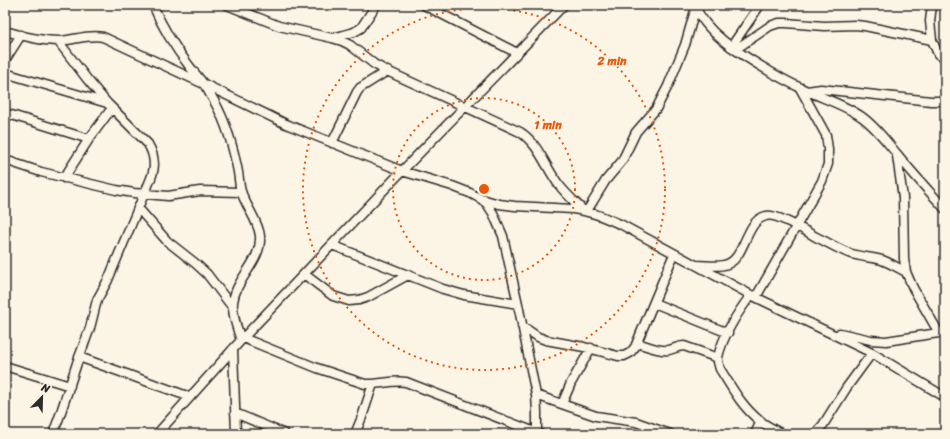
<svg xmlns="http://www.w3.org/2000/svg" width="950" height="439" viewBox="0 0 950 439" font-family="Sriracha,sans-serif">
  <rect width="100%" height="100%" fill="#fcf5e5"/>
  <filter id="ink" filterUnits="userSpaceOnUse"><feTurbulence type="fractalNoise" baseFrequency=".025" numOctaves="2"/><feDisplacementMap in="SourceGraphic" scale="8" xChannelSelector="R" yChannelSelector="G"/><feConvolveMatrix kernelMatrix="1 2 1 2 8 2 1 2 1" color-interpolation-filters="sRGB"/></filter>
  <g filter="url(#ink)">
    <g fill="none" stroke-linecap="round" stroke-linejoin="round">
      <!-- minor casing -->
      <g stroke="#2b2b2b" stroke-width="11">
        <path id="minor" d="M 153,5 C 162,27 176,49 190,67 C 197,76 205,84 210,94 C 224,116 232,142 237,167 C 239,175 239,184 241,191 C 245,205 259,222 260,236 C 262,261 236,278 233,302 C 232,315 237,328 241,340
          M 227,5 L 279,26 L 332,38 L 342,41 L 350,45 L 374,64 L 387,71 L 520,132 C 539,144 546,168 559,185 C 566,194 575,202 583,210
          M 424,5 L 517,53
          M 695,5 C 706,36 748,58 774,74 C 783,79 792,84 801,88 C 821,98 844,104 862,117 C 876,127 886,141 897,154 C 912,173 929,191 945,209
          M 932,5 L 930,21 L 932,40 L 938,54 L 945,59
          M 5,31 C 23,36 41,41 60,41 C 74,40 89,34 103,37 L 204,84 L 286,124 L 402,171 L 452,186 L 470,193 L 481,199 L 487,204 L 493,213 L 503,236 L 518,304 L 536,395 L 537,412 L 537,434
          M 333,38 L 354,32 L 361,28 L 376,5
          M 731,47 L 760,5
          M 736,49 L 770,26 L 779,23 L 786,23 L 824,26 L 856,25 L 865,26 L 932,40
          M 5,60 L 21,35
          M 5,73 L 107,103
          M 807,91 L 821,89 L 931,101 L 945,101
          M 5,113 L 89,139
          M 332,143 L 357,92 L 360,88 L 387,71
          M 897,156 L 903,198 L 904,259 L 906,272 L 913,288 L 939,333
          M 5,160 L 41,172 L 116,190 L 134,193 L 168,196 L 200,191 L 241,192
          M 64,178 L 89,139 L 112,108
          M 482,199 L 499,204 L 515,206 L 573,209 C 591,211 606,218 622,225 L 751,295 L 872,353 L 945,397
          M 138,208 L 167,241 L 195,263 L 207,274 L 233,308
          M 587,211 L 606,180 L 622,161 L 636,132 L 656,109 L 668,86 L 685,45 L 696,7
          M 332,245 L 443,289 L 464,295 L 518,304
          M 697,265 C 705,265 716,267 724,265 C 746,261 744,221 766,216 C 776,213 806,231 816,237 C 827,242 838,249 849,253 C 859,257 871,257 882,260 C 890,263 898,268 906,272
          M 304,274 L 333,296 L 349,301 L 359,300 L 368,297 L 408,275
          M 751,295 C 738,312 723,336 718,357 C 717,361 719,365 720,369 C 732,388 742,407 760,421 C 767,426 775,430 782,434
          M 756,297 L 822,181 L 828,164 L 828,149 L 826,135 L 800,88
          M 654,303 L 728,333
          M 522,326 L 538,337 L 546,340 L 584,347 L 618,356 L 624,356 L 630,353 L 635,347 L 674,254
          M 840,333 L 871,340 L 886,341 L 945,332
          M 243,338 L 317,368 L 365,384 C 379,385 392,380 406,382 L 540,434
          M 637,343 C 645,345 660,352 669,350 C 674,349 678,346 684,346 L 718,358
          M 233,349 L 236,434
          M 79,357 L 190,397
          M 5,366 L 70,386
          M 536,395 L 596,416 L 636,422 L 670,434
          M 562,404 L 571,383 L 591,348
          M 235,413 L 285,434
          M 53,434 L 60,415 L 77,363 L 90,328 L 97,300 L 108,280 L 144,194 C 153,176 159,163 148,144 L 107,103 L 87,79 L 58,41
          M 157,434 L 243,338 L 402,171 L 564,5
          M 355,434 L 362,417 L 373,384
          M 755,434 L 761,421
          M 815,434 L 823,425 L 847,387 L 872,353"/>
      </g>
      <!-- minor -->
      <use href="#minor" stroke="#fcf5e5" stroke-width="8"/>
    </g>
  </g>
  <!-- distance rings -->
  <g fill="none" stroke="#e8590c" stroke-width="2" stroke-dasharray="2 4">
    <circle cx="484" cy="189" r="91"/>
    <circle cx="484" cy="189" r="181"/>
  </g>
  <circle cx="484" cy="189" r="6" fill="#e8590c" stroke="#fcf5e5" stroke-width="2"/>
  <g font-size="12" text-anchor="middle" font-weight="bold" fill="#e8590c" stroke="#fcf5e5" stroke-width="3" stroke-linejoin="round" paint-order="stroke">
    <text x="612" y="65">2 min</text>
    <text x="548" y="129">1 min</text>
  </g>
  <!-- margin -->
  <rect width="950" height="439" fill="none" stroke="#fcf5e5" stroke-width="20"/>
  <rect x="10" y="10" width="930" height="419" fill="none" stroke="#2b2b2b" stroke-width="1.5" filter="url(#ink)"/>
  <!-- north arrow -->
  <g transform="translate(42 397) rotate(23)" stroke="#fcf5e5" stroke-width="3" paint-order="stroke">
  <path d="M0-3L7 15L0 10L-7 15Z" fill="#2b2b2b"/>
  <text y="-6" font-size="11" font-weight="bold" text-anchor="middle" fill="#2b2b2b">N</text>
  </g>
</svg>
